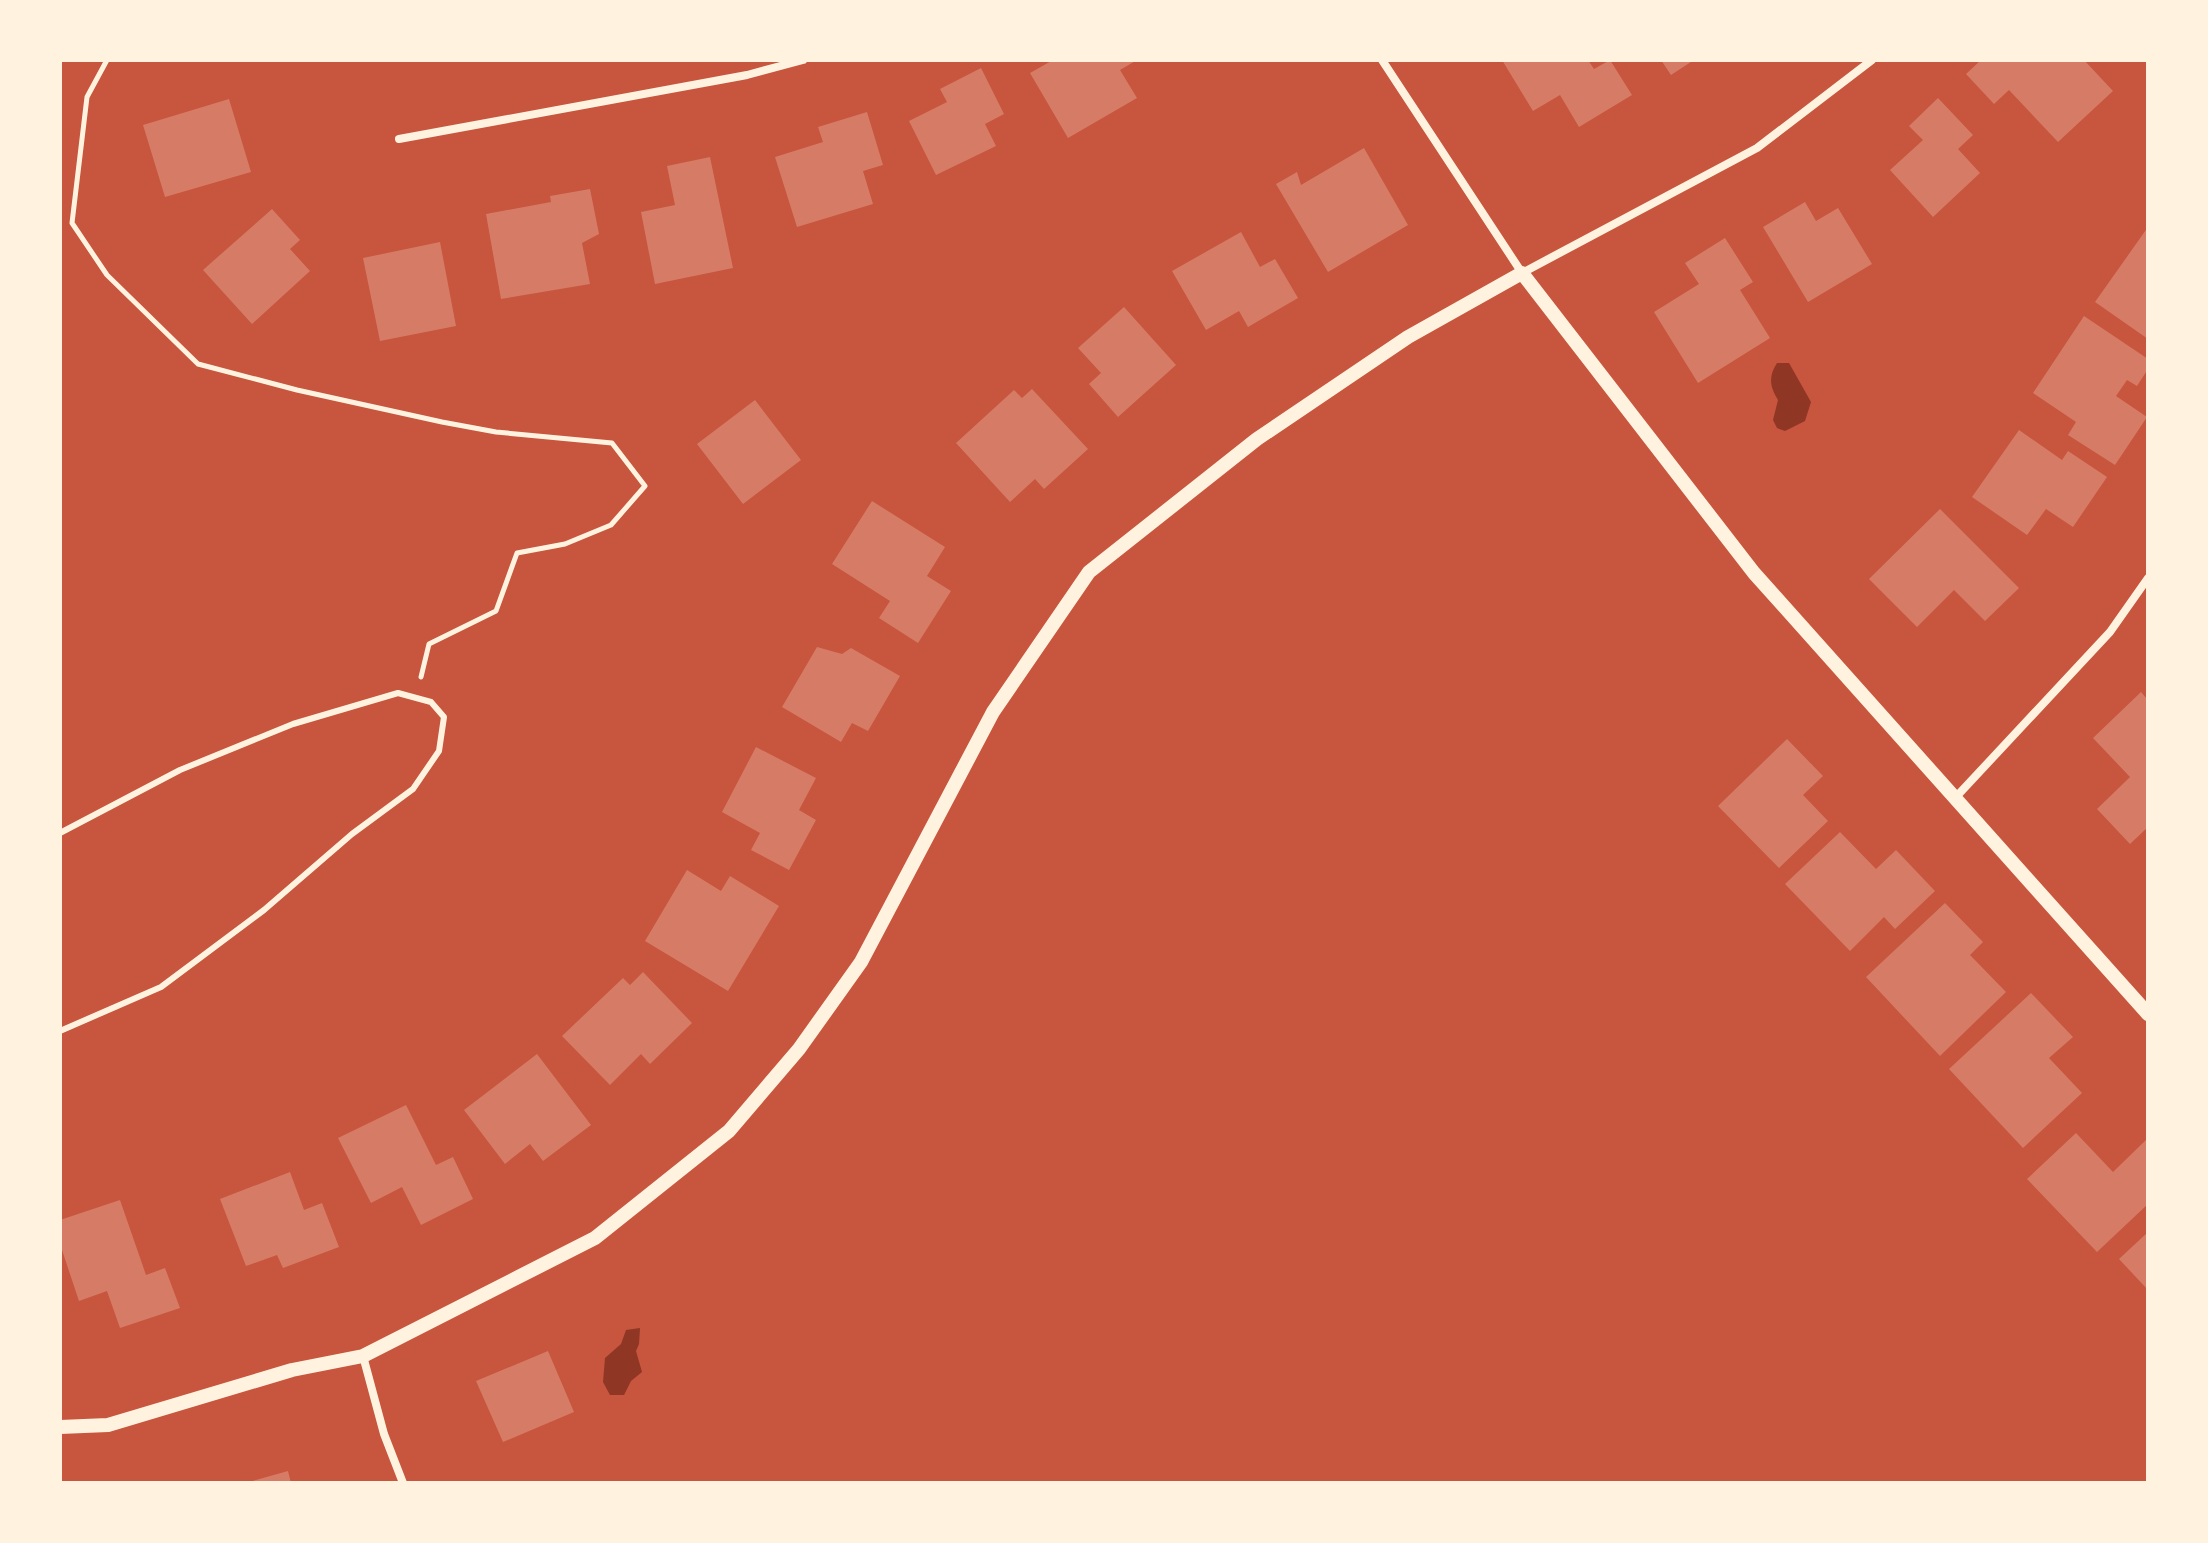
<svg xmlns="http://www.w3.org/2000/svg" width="2208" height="1543" viewBox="0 0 2208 1543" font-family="Ubuntu,sans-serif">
  <rect width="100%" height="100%" fill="#c8553d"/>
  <!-- water -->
  <path fill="#8f3625" d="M 1777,363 L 1789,363 L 1811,402 L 1805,421 L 1785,431 L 1777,428 L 1773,420 L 1778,400 C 1770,387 1768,377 1777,363 Z
    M 640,1328 L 639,1344 L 636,1351 L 642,1372 L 631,1381 L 624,1395 L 610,1395 L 603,1382 L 605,1358 L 621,1344 L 626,1330 Z"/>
  <!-- building -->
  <path fill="#d67c66" d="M 1053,60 L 1137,60 L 1120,70 L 1137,98 L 1068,138 L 1030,73 Z
    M 1502,60 L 1588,60 L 1594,69 L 1610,60 L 1632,95 L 1579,127 L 1560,95 L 1533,111 Z
    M 1661,60 L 1694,60 L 1671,75 Z
    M 1981,60 L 2084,60 L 2113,91 L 2058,142 L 2009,90 L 1994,104 L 1966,74 Z
    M 981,68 L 1004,114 L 985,124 L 996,146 L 936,175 L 909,121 L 947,102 L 940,89 Z
    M 1938,98 L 1973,135 L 1958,149 L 1980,173 L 1933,217 L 1890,170 L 1923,140 L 1909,126 Z
    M 229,99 L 251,172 L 165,197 L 143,125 Z
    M 867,112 L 883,165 L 863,171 L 873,204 L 797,227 L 775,157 L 823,142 L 818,127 Z
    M 1364,148 L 1408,225 L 1328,272 L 1276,184 L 1297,172 L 1301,185 Z
    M 710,157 L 733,268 L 655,284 L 641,212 L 675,205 L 667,166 Z
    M 590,189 L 599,234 L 582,243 L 590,284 L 501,299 L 486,214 L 551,202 L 550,196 Z
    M 1805,202 L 1816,221 L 1838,208 L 1872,264 L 1808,302 L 1763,227 Z
    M 272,209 L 300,240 L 290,249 L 310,271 L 252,324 L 203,270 Z
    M 2148,227 L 2148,339 L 2095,302 Z
    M 1241,232 L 1260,267 L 1275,259 L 1298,298 L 1248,327 L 1239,311 L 1206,330 L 1172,271 Z
    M 1725,238 L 1753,282 L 1740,290 L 1770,338 L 1698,383 L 1654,312 L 1699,284 L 1685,263 Z
    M 440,242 L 456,326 L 380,341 L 363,258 Z
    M 1124,307 L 1176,365 L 1118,417 L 1089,384 L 1101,373 L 1078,348 Z
    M 2084,316 L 2148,359 L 2148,369 L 2137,386 L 2127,380 L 2116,396 L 2147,417 L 2115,465 L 2068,435 L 2076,422 L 2033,393 Z
    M 1032,389 L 1088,449 L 1044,489 L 1035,479 L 1010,502 L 956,443 L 1014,390 L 1022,398 Z
    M 755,400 L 801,460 L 743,504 L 697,444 Z
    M 2019,430 L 2062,460 L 2068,451 L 2107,477 L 2073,527 L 2046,509 L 2027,535 L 1972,497 Z
    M 872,501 L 945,547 L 927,576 L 951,591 L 918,643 L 879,618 L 890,601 L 832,564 Z
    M 1940,509 L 2019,588 L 1985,621 L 1954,590 L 1917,627 L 1869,579 Z
    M 817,647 L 842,654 L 851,648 L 900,676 L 868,731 L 852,723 L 841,742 L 782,707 Z
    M 2141,692 L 2148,700 L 2148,827 L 2130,844 L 2097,809 L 2130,777 L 2093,738 Z
    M 1787,739 L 1823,776 L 1803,795 L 1828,821 L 1779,868 L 1718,806 Z
    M 756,747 L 816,778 L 799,810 L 816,820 L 789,870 L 751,850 L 760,833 L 722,812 Z
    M 1840,832 L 1876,869 L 1896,850 L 1935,891 L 1895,929 L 1884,917 L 1850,951 L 1785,884 Z
    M 687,870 L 721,891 L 730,876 L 779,906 L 728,991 L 645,941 Z
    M 1945,903 L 1983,942 L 1970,955 L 2006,992 L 1940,1056 L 1866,977 Z
    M 643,972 L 692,1023 L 650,1064 L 641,1054 L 610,1085 L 562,1036 L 623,978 L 630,985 Z
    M 2031,993 L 2073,1037 L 2049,1058 L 2082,1093 L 2023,1148 L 1949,1069 Z
    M 537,1054 L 591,1125 L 543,1161 L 530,1144 L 505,1164 L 464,1110 Z
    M 406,1105 L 436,1165 L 453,1157 L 473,1199 L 421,1225 L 402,1187 L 371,1203 L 338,1138 Z
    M 2076,1133 L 2113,1172 L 2148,1138 L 2148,1204 L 2097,1252 L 2027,1179 Z
    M 290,1172 L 304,1210 L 322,1203 L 339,1247 L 283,1268 L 277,1255 L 246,1266 L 220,1199 Z
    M 120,1200 L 146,1275 L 165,1268 L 180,1308 L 120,1328 L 107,1291 L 79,1301 L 60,1244 L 60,1220 Z
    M 2148,1232 L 2148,1290 L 2119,1259 Z
    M 548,1351 L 574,1412 L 503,1442 L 476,1381 Z
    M 288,1471 L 291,1483 L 249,1483 L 249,1482 Z"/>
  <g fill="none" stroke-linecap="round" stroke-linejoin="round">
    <!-- path -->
    <path stroke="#fff3e0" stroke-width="5" d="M 107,60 L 87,97 L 72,223 L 107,275 L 198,364 L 297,390 L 442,422 L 496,432 L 612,443 L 645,486 L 611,525 L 565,544 L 517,553 L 496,611 L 429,644 L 421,677"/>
    <!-- service -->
    <path stroke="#fff3e0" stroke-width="6" d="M 60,833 L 180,770 L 293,724 L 398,693 L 431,702 L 444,717 L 439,751 L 413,789 L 352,834 L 264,910 L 161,987 L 60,1031"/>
    <!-- minor -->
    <path stroke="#fff3e0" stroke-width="8" d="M 1382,60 L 1522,273 L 1757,148 L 1872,60
      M 399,139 L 747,75 L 803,60
      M 1956,797 L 2110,632 L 2148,578
      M 363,1356 L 384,1434 L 403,1483"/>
    <!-- tertiary -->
    <path stroke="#fff3e0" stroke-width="14" d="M 60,1427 L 108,1425 L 292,1370 L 363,1356 L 595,1238 L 729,1131 L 799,1049 L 861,962 L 993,712 L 1089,572 L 1257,439 L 1408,337 L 1522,273 L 1754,573 L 2148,1014"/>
  </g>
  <!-- border -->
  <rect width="2208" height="1543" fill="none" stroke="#fff3e0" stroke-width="124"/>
</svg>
